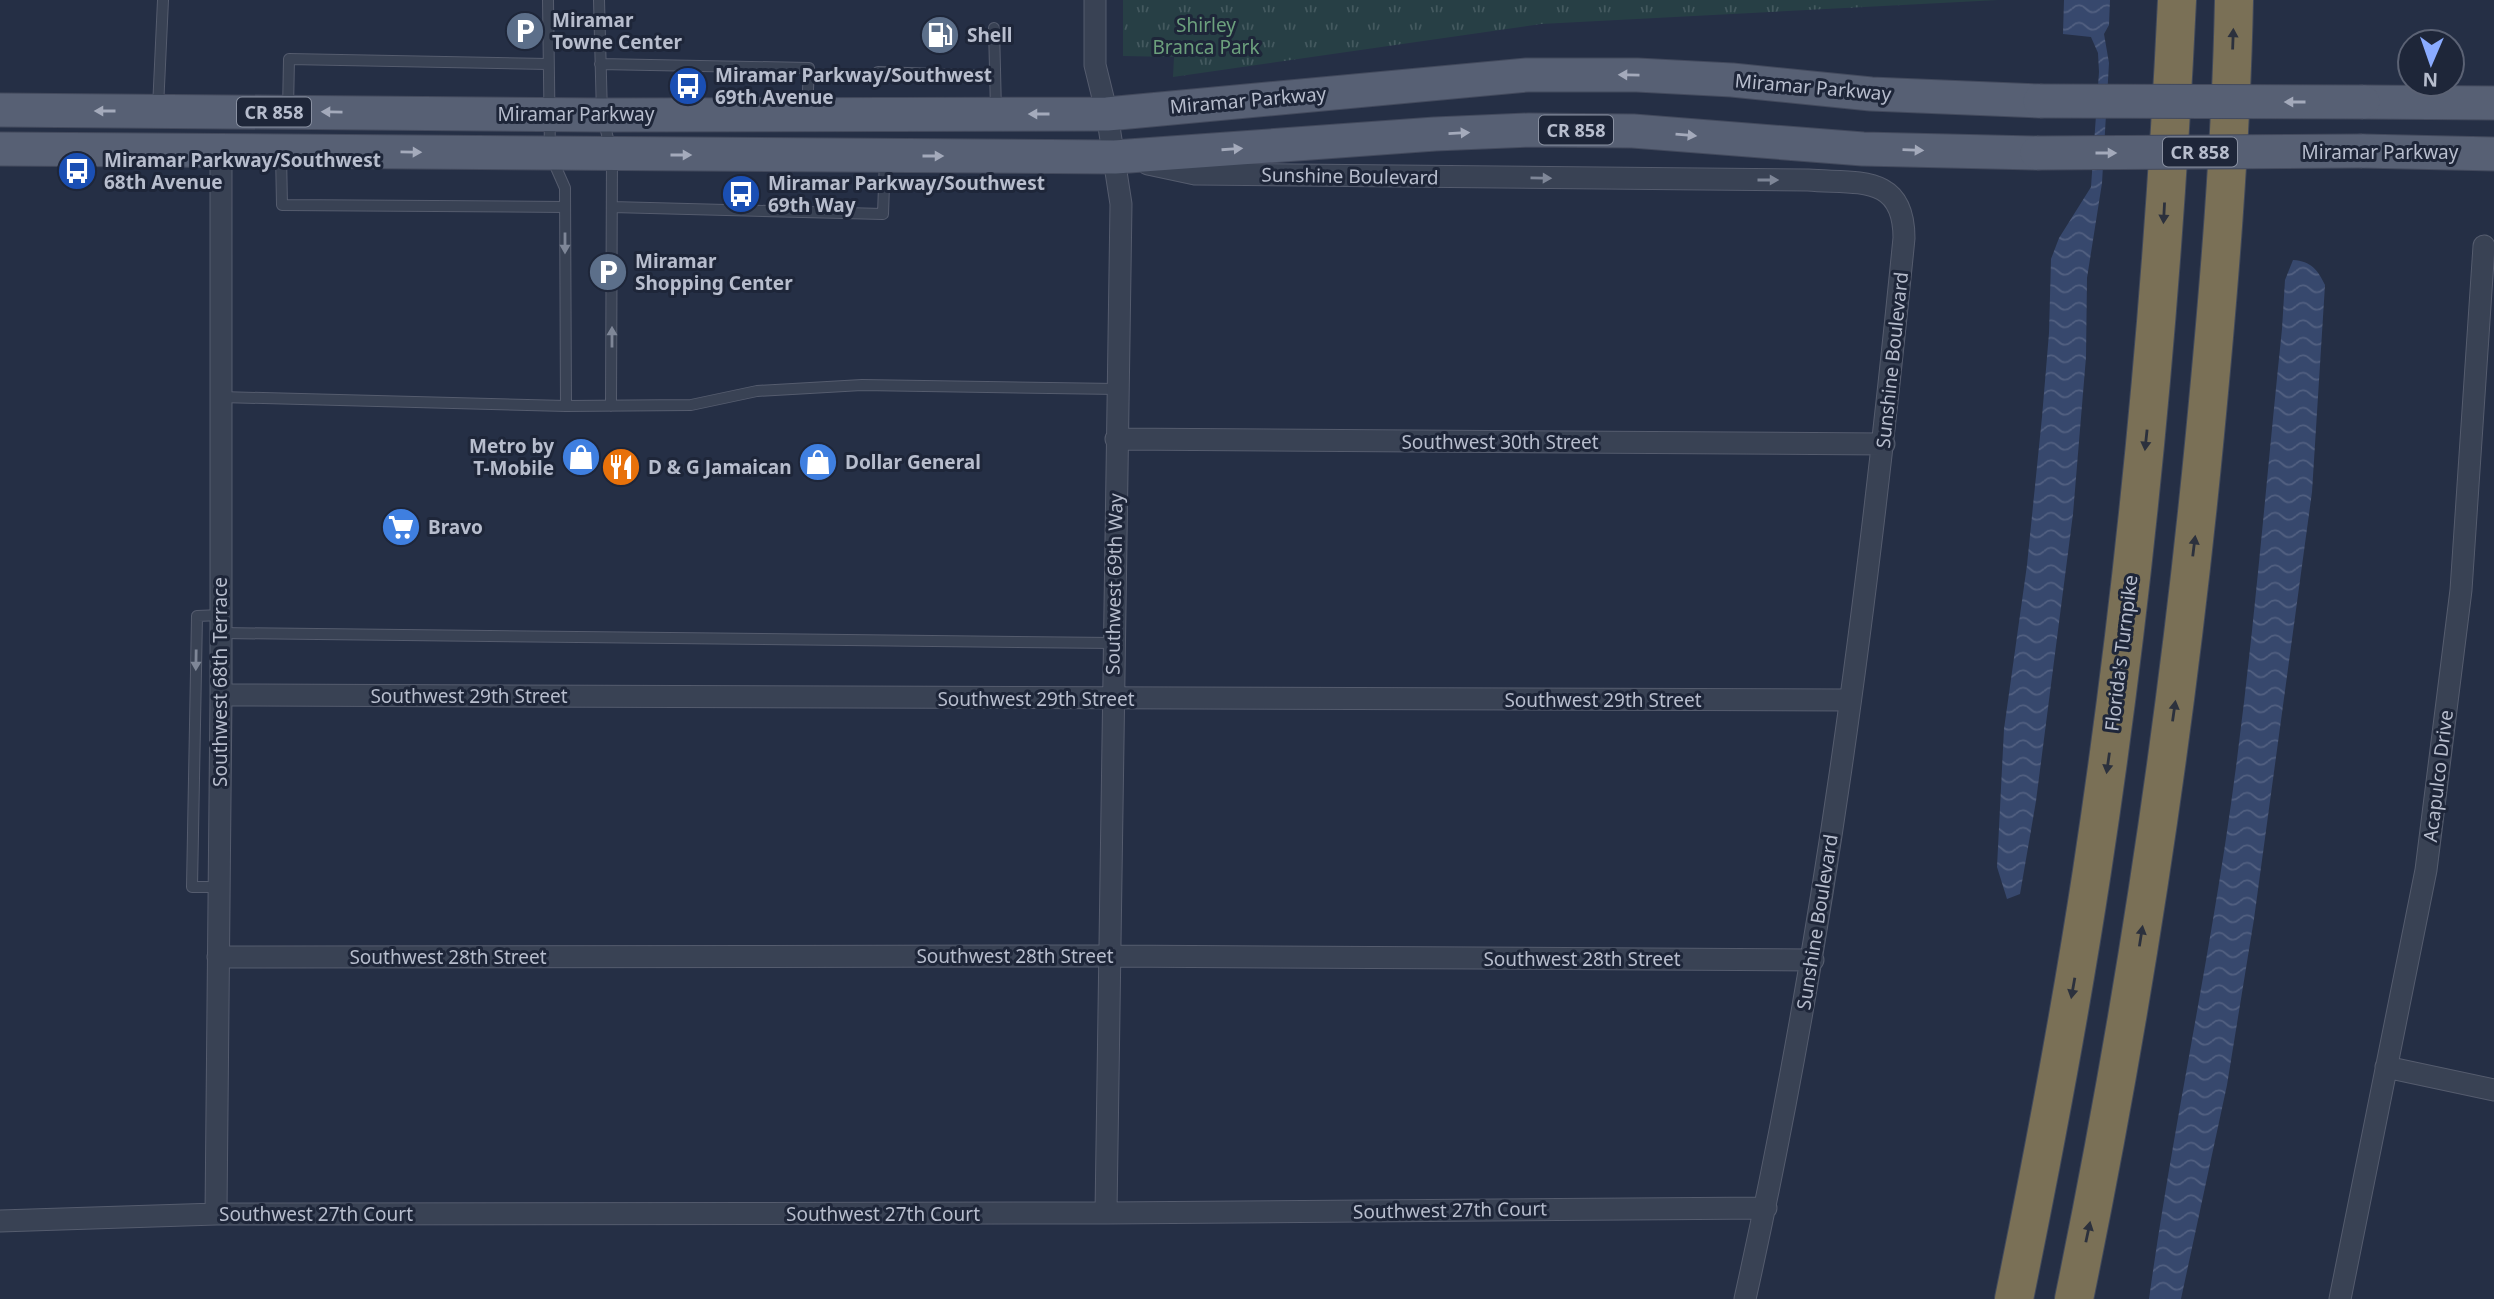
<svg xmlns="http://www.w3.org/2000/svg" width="2494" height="1299" viewBox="0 0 2494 1299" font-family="'Noto Sans',sans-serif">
  <defs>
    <pattern id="grass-tufts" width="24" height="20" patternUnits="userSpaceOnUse" patternTransform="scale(1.75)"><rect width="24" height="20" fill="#273f45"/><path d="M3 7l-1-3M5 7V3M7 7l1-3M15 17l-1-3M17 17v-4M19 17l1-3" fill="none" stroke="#44595f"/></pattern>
    <pattern id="water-waves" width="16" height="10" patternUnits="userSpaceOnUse" patternTransform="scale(1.75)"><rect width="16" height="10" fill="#37486d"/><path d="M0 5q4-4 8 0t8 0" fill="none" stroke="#526081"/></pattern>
  </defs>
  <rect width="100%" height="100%" fill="#252f45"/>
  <!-- grass -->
  <path fill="url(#grass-tufts)" d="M 1123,0 L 1998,0 L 1541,24 L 1173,77 L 1174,57 L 1123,56 Z"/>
  <!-- water -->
  <path fill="url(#water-waves)" d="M 2064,0 L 2110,0 L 2109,25 L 2104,34 L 2109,63 L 2102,183 L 2087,278 L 2086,357 L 2073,514 L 2036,801 L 2020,894 L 2007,899 L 1997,867 L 2004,729 L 2027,565 L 2042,417 L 2049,333 L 2051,259 L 2059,238 L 2091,187 L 2099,72 L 2098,53 L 2091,37 L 2063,34 Z
    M 2293,260 C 2311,261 2318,270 2325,285 L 2312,492 L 2254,919 L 2227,1085 L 2181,1299 L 2149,1299 C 2170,1147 2202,996 2225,845 C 2251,674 2264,501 2282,329 L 2285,280 Z"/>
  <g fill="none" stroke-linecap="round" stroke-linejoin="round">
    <!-- lane casing -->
    <g stroke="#555c6e" stroke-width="12">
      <path id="lane" d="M 548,0 L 550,154 L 565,188 L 566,406
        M 599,0 L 602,115 L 612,154 L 611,406
        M 994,28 L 996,111
        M 600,64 L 809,68 L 807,111
        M 878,72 L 995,76
        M 158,108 L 163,0
        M 288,109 L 289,59 L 548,64
        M 281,154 L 282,205 L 565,207
        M 612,207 L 883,214 L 885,158
        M 221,397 L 566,406 L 691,405 L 757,391 L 862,385 L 1117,389
        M 221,633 L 1113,643
        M 219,887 L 192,887 L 197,616 L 221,615"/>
    </g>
    <!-- street casing -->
    <g stroke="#555c6e" stroke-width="23">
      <path id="street" d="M 1095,0 L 1095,65 L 1107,114 L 1121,204 L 1106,1213
        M 1148,164 L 1195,174 L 1808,180 C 1856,184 1904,173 1904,238 C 1869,594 1823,949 1745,1299
        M 1116,439 L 1884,444
        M 221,695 L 1850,700
        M 218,957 L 1111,956 L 1813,960
        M 2386,1067 L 2494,1090
        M 216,1214 L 221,695 L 221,150
        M 0,1221 L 216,1214 L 1106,1213 L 1766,1208
        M 2340,1299 L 2426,870 L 2461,590 L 2484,246"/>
    </g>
    <!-- primary casing -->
    <g stroke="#434a5d" stroke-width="35">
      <path id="primary" d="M 2363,102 L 2494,103
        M 0,110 L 602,115 L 1107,114 L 1527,75 L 1637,75 L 1732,80 L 1871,94 L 2040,101
        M 0,149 L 1115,157 L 1435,134 L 1529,130 L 1633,131 L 1863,149 L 2037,153
        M 2362,151 L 2494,154"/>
    </g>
    <!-- highway casing -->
    <g stroke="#41495b" stroke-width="40">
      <path id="highway" d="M 2014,1299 C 2043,1157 2070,1015 2092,871 C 2136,583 2163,292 2177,0
        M 2074,1299 C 2133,1013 2177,724 2205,434 C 2219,289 2231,145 2234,0"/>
    </g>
    <!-- lane -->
    <use href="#lane" stroke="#394254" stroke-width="10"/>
    <!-- street -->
    <use href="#street" stroke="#394254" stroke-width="21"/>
    <!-- primary -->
    <use href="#primary" stroke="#576074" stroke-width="33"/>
    <!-- highway -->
    <use href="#highway" stroke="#7a7056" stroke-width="38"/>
    <!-- primary-bridge casing -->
    <g stroke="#434a5d" stroke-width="35" stroke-linecap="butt">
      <path id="primary-bridge" d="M 2040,101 L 2363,102
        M 2037,153 L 2362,151"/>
    </g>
    <!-- primary-bridge -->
    <use href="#primary-bridge" stroke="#576074" stroke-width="33"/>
  </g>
  <!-- one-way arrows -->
  <defs><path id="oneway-solid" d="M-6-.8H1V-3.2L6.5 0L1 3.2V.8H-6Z" transform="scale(1.75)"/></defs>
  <g fill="#2c313d">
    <use href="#oneway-solid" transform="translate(2233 39) rotate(-88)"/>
    <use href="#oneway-solid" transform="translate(2164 213) rotate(93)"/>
    <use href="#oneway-solid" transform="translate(2146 440) rotate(96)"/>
    <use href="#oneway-solid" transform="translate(2194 546) rotate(-83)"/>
    <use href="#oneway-solid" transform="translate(2174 711) rotate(-82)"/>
    <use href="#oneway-solid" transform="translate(2108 763) rotate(98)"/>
    <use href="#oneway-solid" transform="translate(2141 936) rotate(-81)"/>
    <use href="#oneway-solid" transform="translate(2073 988) rotate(100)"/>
    <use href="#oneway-solid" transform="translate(2088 1232) rotate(-78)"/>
  </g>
  <g fill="#a4aabb">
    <use href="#oneway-solid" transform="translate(1629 75) rotate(-179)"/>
    <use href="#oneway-solid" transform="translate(2295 102) rotate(-180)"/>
    <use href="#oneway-solid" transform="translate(105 111) rotate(-180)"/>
    <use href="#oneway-solid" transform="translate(332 112) rotate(-179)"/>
    <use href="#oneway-solid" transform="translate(1039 114) rotate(180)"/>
    <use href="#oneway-solid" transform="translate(1459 133) rotate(-3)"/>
    <use href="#oneway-solid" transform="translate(1686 135) rotate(5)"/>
    <use href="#oneway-solid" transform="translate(1232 149) rotate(-4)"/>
    <use href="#oneway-solid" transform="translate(1913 150) rotate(2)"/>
    <use href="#oneway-solid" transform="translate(411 152) rotate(1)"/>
    <use href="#oneway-solid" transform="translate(2106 153)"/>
    <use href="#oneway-solid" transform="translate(681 155)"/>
    <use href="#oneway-solid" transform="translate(933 156)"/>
  </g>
  <g fill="#7e8697">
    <use href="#oneway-solid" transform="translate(1541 178) rotate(1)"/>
    <use href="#oneway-solid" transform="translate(1768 180)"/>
    <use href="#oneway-solid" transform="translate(565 243) rotate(90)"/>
    <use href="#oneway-solid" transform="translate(612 337) rotate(-90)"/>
    <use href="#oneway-solid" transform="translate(196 660) rotate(91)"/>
  </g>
  <!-- icons -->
  <defs>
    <g id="parking-disc" transform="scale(2.0125)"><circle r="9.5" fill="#5c6f8a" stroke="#1e2639"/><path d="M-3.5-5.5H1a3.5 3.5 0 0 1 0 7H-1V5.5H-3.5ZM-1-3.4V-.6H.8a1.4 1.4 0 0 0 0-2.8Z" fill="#fff"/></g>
    <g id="fuel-disc" transform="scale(2.0125)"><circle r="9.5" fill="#5c6f8a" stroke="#1e2639"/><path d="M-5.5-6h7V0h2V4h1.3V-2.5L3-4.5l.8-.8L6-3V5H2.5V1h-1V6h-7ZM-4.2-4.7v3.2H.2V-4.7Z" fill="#fff"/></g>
    <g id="bus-disc" transform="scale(2.0125)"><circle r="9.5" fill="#1a4fb4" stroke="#1e2639"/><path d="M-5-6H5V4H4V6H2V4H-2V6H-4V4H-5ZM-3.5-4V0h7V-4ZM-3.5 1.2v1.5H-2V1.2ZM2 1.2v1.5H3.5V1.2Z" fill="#fff"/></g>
    <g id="shop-disc" transform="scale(2.0125)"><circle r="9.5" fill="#3f7fe0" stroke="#1e2639"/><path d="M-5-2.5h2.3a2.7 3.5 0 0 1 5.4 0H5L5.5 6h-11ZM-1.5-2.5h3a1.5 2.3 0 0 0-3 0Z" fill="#fff"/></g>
    <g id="restaurant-disc" transform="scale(2.0125)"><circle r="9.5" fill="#e8710a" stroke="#1e2639"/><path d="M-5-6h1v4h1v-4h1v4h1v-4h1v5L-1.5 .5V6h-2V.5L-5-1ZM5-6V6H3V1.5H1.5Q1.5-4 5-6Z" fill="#fff"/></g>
    <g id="supermarket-disc" transform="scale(2.0125)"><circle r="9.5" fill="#3f7fe0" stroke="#1e2639"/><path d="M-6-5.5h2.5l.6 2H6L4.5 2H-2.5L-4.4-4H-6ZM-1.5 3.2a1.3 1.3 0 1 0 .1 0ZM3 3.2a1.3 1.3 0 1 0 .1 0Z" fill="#fff"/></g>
  </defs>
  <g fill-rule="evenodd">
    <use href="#parking-disc" x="525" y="31"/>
    <use href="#fuel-disc" x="940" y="35"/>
    <use href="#bus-disc" x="688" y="86"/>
    <use href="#bus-disc" x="77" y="171"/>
    <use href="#bus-disc" x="741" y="194"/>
    <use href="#parking-disc" x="608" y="272"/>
    <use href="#shop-disc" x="581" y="457"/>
    <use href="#shop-disc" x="818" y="462"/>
    <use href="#restaurant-disc" x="621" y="467"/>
    <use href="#supermarket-disc" x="401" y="527"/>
  </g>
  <g text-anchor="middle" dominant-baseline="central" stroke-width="6" stroke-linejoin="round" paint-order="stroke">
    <!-- shield labels -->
    <g fill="#1e2639" stroke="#8990a1" stroke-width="2">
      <rect x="237" y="97.5" width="74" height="29" rx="5"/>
      <rect x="1539" y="115.5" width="74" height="29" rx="5"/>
      <rect x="2163" y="137.5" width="74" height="29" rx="5"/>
    </g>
    <g font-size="18" font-weight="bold" fill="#b7bdcd">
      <text x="274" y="112">CR 858</text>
      <text x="1576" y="130">CR 858</text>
      <text x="2200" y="152">CR 858</text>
    </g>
    <!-- poi labels -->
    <g font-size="19" font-weight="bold" fill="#b7bdcd" stroke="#1e2639" text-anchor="start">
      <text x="552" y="20">Miramar<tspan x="552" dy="22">Towne Center</tspan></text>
      <text x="967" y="35">Shell</text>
      <text x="715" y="75">Miramar Parkway/Southwest<tspan x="715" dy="22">69th Avenue</tspan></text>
      <text x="104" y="160">Miramar Parkway/Southwest<tspan x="104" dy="22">68th Avenue</tspan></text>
      <text x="768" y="183">Miramar Parkway/Southwest<tspan x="768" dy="22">69th Way</tspan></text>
      <text x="635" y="261">Miramar<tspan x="635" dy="22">Shopping Center</tspan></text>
      <text x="554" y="446" text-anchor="end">Metro by<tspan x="554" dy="22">T-Mobile</tspan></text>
      <text x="845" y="462">Dollar General</text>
      <text x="648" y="467">D &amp; G Jamaican</text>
      <text x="428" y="527">Bravo</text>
    </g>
    <!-- park labels -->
    <g font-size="19" fill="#6ca07d" stroke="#1e2639">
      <text x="1206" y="25">Shirley<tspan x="1206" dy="22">Branca Park</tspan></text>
    </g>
    <!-- street labels -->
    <g font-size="19" fill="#b7bdcd" stroke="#1e2639">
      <text transform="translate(1813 87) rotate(5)">Miramar Parkway</text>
      <text transform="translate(1248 100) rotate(-5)">Miramar Parkway</text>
      <text x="576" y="114">Miramar Parkway</text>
      <text x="2380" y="152">Miramar Parkway</text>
      <text transform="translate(1350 176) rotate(1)">Sunshine Boulevard</text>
      <text transform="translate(1892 360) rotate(-84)">Sunshine Boulevard</text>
      <text x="1500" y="442">Southwest 30th Street</text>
      <text transform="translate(1114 584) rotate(-89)">Southwest 69th Way</text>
      <text transform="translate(2121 653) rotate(-83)">Florida's Turnpike</text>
      <text transform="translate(220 682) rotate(-90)">Southwest 68th Terrace</text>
      <text x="469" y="696">Southwest 29th Street</text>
      <text x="1036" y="699">Southwest 29th Street</text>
      <text x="1603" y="700">Southwest 29th Street</text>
      <text transform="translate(2438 776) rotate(-83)">Acapulco Drive</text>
      <text transform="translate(1817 922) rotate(-81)">Sunshine Boulevard</text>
      <text x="1015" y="956">Southwest 28th Street</text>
      <text x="448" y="957">Southwest 28th Street</text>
      <text x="1582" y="959">Southwest 28th Street</text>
      <text transform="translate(1450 1210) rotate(-1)">Southwest 27th Court</text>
      <text x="316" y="1214">Southwest 27th Court</text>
      <text x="883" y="1214">Southwest 27th Court</text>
    </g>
  </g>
  <!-- north arrow -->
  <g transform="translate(2431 63) rotate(182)"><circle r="33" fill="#1e2639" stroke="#5b6274" stroke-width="2"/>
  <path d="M0-5L12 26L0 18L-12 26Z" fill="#8aabff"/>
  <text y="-10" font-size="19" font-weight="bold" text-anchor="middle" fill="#b7bdcd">N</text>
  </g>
</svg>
